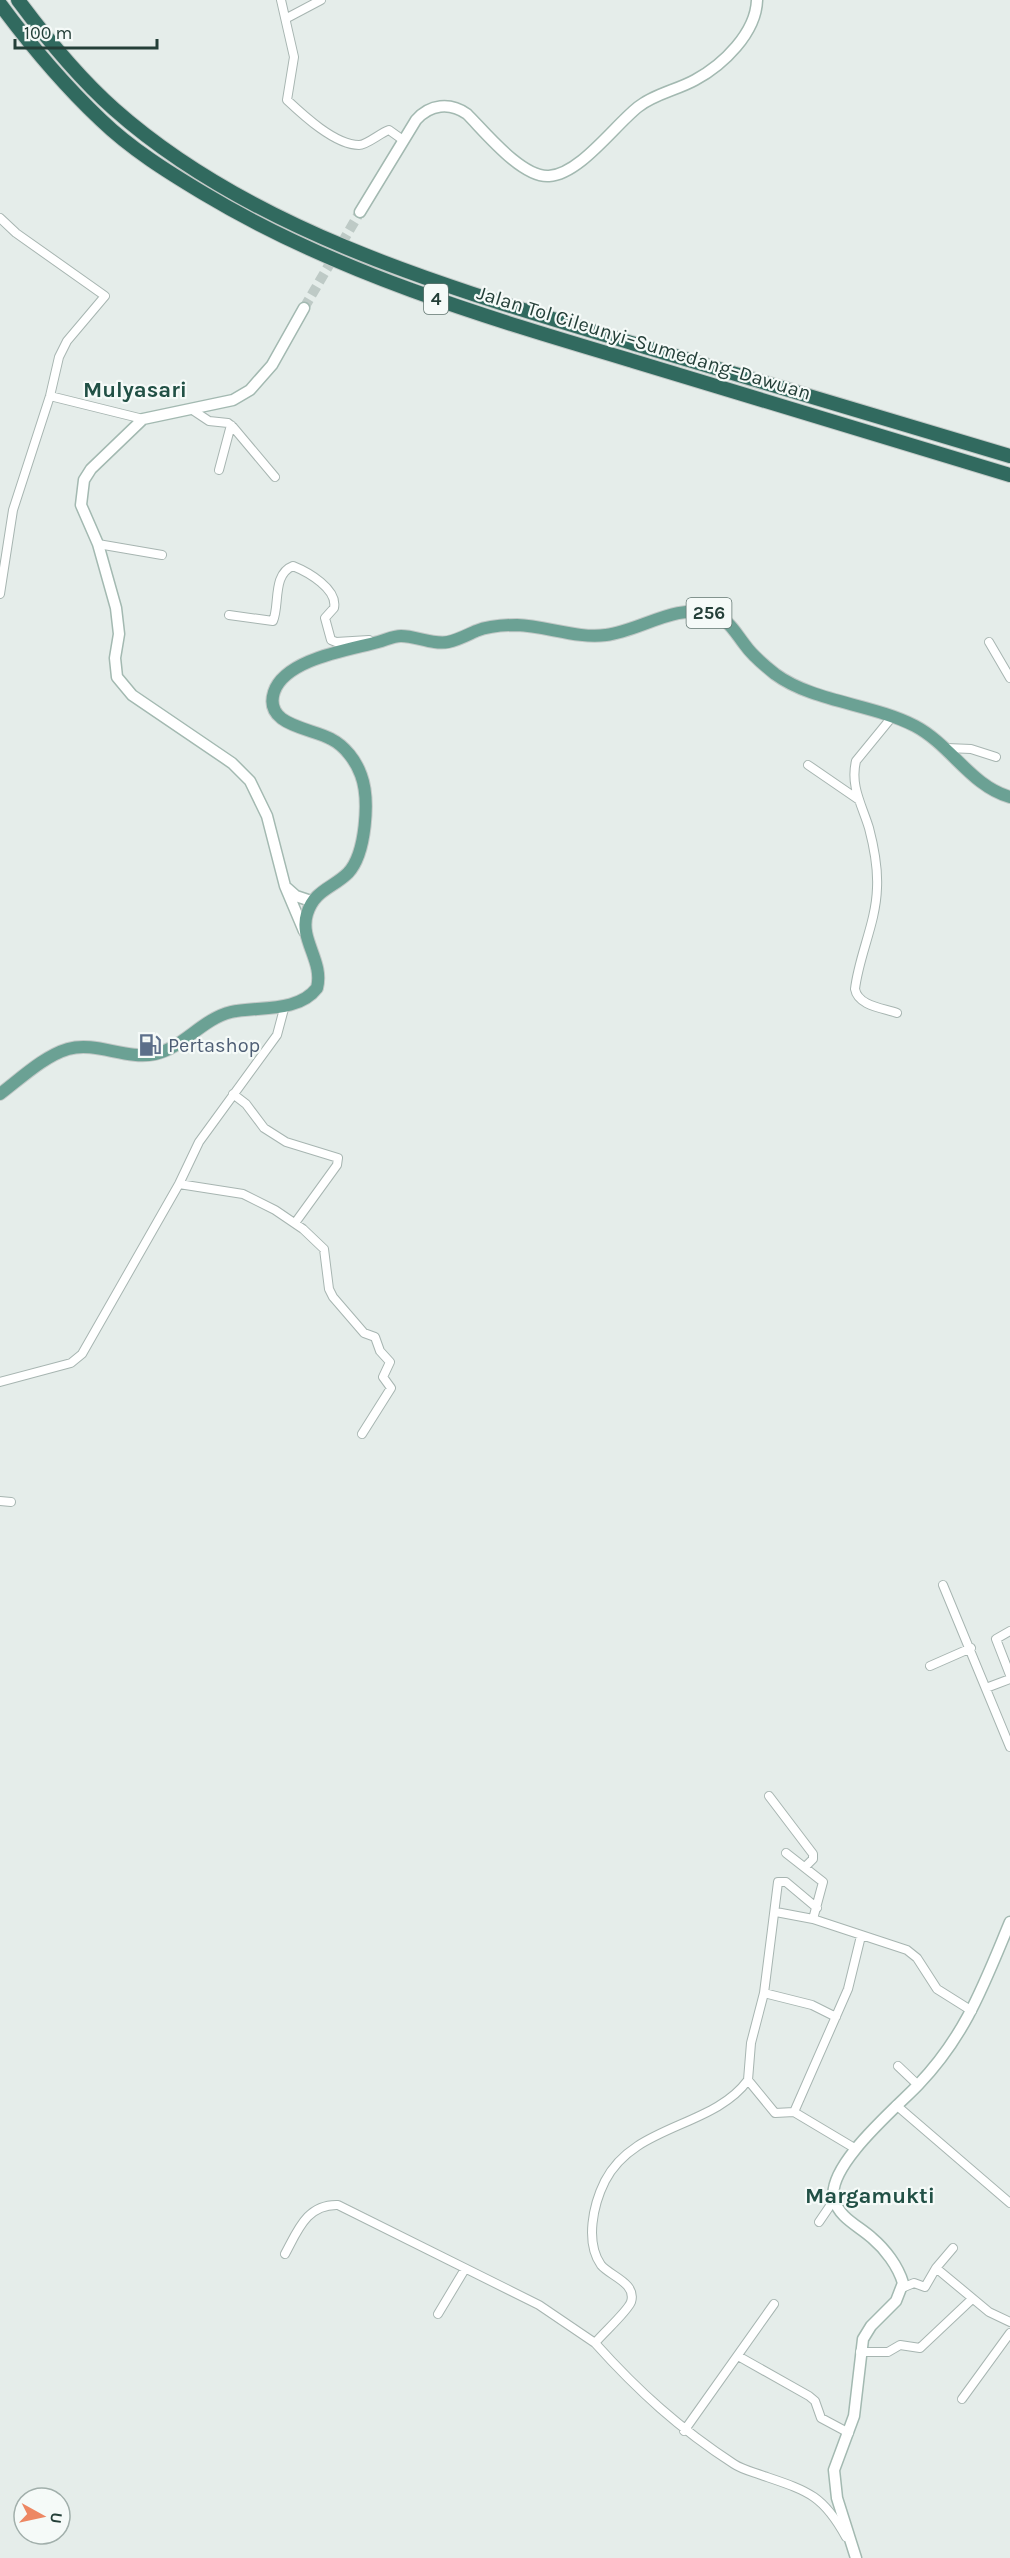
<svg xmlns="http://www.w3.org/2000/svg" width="1010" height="2558" viewBox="0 0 1010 2558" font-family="Karla,sans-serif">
  <rect width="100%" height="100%" fill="#e5edea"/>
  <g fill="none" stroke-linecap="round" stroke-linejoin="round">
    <!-- secondary-tunnel -->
    <path stroke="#becac6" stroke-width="10" stroke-dasharray="10 5" stroke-linecap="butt" d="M 304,308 L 360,212"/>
    <!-- street casing -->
    <g stroke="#a7b5b1" stroke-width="10">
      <path id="street" d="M 281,0 L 294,57 L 287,100 C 303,115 335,145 359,145 C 367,145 380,133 389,130 L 403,140
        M 287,18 L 321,0
        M 0,218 L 16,233 L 105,296 L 67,341 L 59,357 L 50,396 L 13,510 L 0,594
        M 50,396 L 143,419
        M 191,409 L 209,421 L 228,423 L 233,427 L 275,477
        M 219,470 L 231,425
        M 98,544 L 162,555
        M 229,615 L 273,621 C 280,605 272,574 293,566 C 308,572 338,589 334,608 L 325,618 L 331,640 L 336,642 L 369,640
        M 989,642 L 1010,678
        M 892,717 L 856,761 C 850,786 862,805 869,828 C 874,847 878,869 877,888 C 876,923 859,955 855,989 C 858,1006 883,1008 897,1013
        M 947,748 L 971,749 L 996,757
        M 808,765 L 859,800
        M 233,1094 L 246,1104 L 264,1128 L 286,1142 L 338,1158 L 337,1165 L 295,1223
        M 179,1184 L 243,1194 L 275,1210 L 303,1229 L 324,1249 L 329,1289 L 333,1297 L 364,1333 L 375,1337 L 380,1351 L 390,1362 L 383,1377 L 391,1388 L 362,1434
        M 0,1382 L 71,1363 L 82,1354 L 179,1184 L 199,1142 L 277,1035 L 285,1005
        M 0,1501 L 11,1502
        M 943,1585 L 1010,1747
        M 1010,1631 L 996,1639 L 1010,1675
        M 930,1666 L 971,1648
        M 986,1688 L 1010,1679
        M 769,1796 L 813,1854 L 813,1859 L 805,1867
        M 786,1853 L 823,1882 L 813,1919
        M 776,1912 L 813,1919 L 907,1950 L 917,1958 L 937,1989 L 972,2011
        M 764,1993 L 812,2005 L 836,2017
        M 898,2066 L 918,2085
        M 748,2080 L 751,2043 L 764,1993 L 778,1882 L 786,1882 L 817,1908
        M 896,2105 L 1010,2203
        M 794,2112 L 848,1989 L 861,1936
        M 819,2222 L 834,2200
        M 285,2254 C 298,2230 307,2204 338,2205 L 539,2305 L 595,2343
        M 936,2268 L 953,2248
        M 902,2288 L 914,2283 L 925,2287 L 936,2268 L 989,2312 L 1010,2322
        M 438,2314 L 465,2269
        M 860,2352 L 888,2352 L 900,2345 L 920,2348 L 972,2299
        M 738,2356 L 809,2396 L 815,2401 L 821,2418 L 849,2433
        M 962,2399 L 1010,2333
        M 684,2431 L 774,2304
        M 846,2537 C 823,2495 808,2491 764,2476 C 754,2472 743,2470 734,2464 C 680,2429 638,2391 595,2343 C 603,2333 627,2312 631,2302 C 637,2283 610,2276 601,2265 C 585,2242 593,2205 605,2181 C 634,2124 713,2128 748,2080 L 775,2113 L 794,2112 L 856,2149"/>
    </g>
    <!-- secondary casing -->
    <g stroke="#a3b9b1" stroke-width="13">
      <path id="secondary" d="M 360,212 L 416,120 C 430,104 450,102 467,114 C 485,132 522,178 549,176 C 580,174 614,126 638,107 C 654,94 677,90 695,80 C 723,65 756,33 757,0
        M 304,308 L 272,365 L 250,390 L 233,400 L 143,419 L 91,469 L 84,480 L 81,505 L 98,544 L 116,608 L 119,634 L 115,658 L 117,677 L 132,695 L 232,763 L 250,781 L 267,816 L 285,886 L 304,931
        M 287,888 L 296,896 L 311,901
        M 856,2558 L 837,2498 L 834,2470 L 854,2416 L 863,2339 L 871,2326 L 896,2301 L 903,2283 C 898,2266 885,2249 872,2238 C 859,2226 839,2218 834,2199 C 826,2166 897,2107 918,2085 C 966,2035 984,1984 1010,1922"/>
    </g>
    <!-- primary casing -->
    <g stroke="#c2c9c7" stroke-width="14">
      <path id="primary" d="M 0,1094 C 20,1079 44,1056 68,1049 C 96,1041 126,1060 155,1054 C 183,1048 202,1019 231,1012 C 258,1006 298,1013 317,988 C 324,961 299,940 307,914 C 314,890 333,888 348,873 C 366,854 370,799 361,775 C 356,761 345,746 331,739 C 312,728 263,726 274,692 C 285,659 349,650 378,642 C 386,640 393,636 401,636 C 416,636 433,645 448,642 C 458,640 467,635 476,631 C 489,626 503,625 517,625 C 546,626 578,639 606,635 C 640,631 676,603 711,614 C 729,619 734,631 745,645 C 752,655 765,666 775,674 C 813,702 873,704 915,726 C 951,745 971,786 1010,797"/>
    </g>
    <!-- highway casing -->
    <g stroke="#c2c9c7" stroke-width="16">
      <path id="highway" d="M 18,0 C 47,39 78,77 114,109 C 256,235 457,290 635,344 C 760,381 885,418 1010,456
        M 0,4 C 31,46 63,84 101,120 C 131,149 168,172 203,193 C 336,273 485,317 633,361 C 758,399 884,436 1010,475"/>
    </g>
    <!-- street -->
    <use href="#street" stroke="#fff" stroke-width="8"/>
    <!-- secondary -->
    <use href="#secondary" stroke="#fff" stroke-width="10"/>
    <!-- primary -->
    <use href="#primary" stroke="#6ba194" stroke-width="12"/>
    <!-- highway -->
    <use href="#highway" stroke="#316a5f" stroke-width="14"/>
  </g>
  <!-- icons -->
  <defs>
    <g id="fuel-bare" transform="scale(1.8)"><path d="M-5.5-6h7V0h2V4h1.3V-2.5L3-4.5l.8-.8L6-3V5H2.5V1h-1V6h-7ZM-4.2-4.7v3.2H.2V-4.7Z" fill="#5c6f8a" stroke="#f5faf8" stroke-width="2.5" paint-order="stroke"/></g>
  </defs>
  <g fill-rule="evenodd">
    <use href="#fuel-bare" x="150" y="1045"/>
  </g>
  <g text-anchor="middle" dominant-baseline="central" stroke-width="4.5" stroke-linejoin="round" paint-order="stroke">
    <!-- shield labels -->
    <g fill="#f5faf8" stroke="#637772" stroke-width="1.5">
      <rect x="424" y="284" width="24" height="30" rx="4.5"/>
      <rect x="686.5" y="598" width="45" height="30" rx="4.5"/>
    </g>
    <g font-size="18" font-weight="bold" fill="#243f38">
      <text x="436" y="299">4</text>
      <text x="709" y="613">256</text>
    </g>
    <!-- street labels -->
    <g font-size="20" fill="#243f38" stroke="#f5faf8">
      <text transform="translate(644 343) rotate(17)">Jalan Tol Cileunyi–Sumedang–Dawuan</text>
    </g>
    <!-- service labels -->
    <g font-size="20" fill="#4e5e75" stroke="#f5faf8" text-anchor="start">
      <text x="168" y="1045">Pertashop</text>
    </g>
    <!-- quarter labels -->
    <g font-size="22" font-weight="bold" fill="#215045" stroke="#f5faf8">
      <text x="135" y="390">Mulyasari</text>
      <text x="870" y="2196">Margamukti</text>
    </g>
  </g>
  <!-- north arrow -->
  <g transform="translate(42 2516) rotate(98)"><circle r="28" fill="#f5faf8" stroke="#a1afab" stroke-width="1.5"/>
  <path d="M0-4.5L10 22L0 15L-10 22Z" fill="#ed8763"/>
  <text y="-9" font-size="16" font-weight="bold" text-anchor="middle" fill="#243f38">U</text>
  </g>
  <!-- scale -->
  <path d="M15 39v9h142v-9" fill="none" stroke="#243f38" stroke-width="3"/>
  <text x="24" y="39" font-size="18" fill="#243f38" stroke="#f5faf8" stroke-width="4.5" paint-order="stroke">100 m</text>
</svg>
